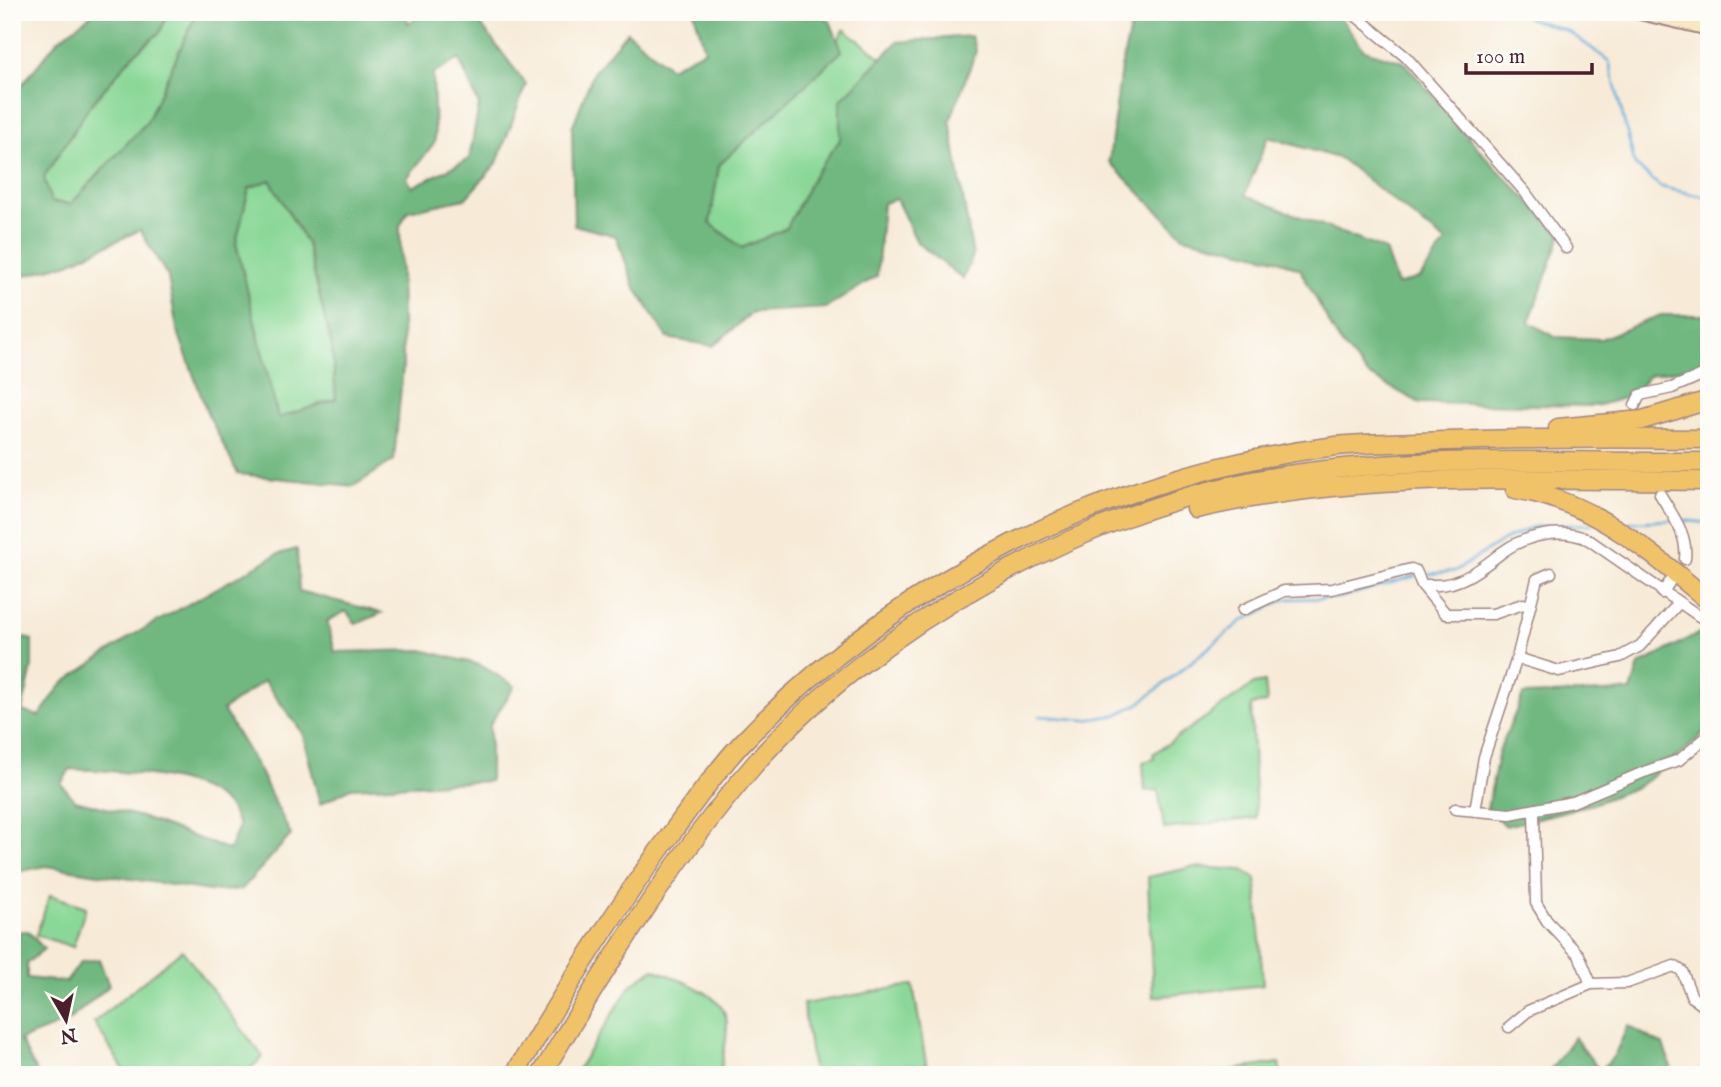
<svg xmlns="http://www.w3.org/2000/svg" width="1721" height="1087" viewBox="0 0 1721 1087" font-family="'IM FELL English',serif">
  <rect width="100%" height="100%" fill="#fdfcf7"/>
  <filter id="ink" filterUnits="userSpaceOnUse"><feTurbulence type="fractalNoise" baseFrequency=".0143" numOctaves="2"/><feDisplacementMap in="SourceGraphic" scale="14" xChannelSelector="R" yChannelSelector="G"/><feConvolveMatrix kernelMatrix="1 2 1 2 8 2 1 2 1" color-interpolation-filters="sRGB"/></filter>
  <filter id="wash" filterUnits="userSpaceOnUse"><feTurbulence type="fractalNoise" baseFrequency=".00686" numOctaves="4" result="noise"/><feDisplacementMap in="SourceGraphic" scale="28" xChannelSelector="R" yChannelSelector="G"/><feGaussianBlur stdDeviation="1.57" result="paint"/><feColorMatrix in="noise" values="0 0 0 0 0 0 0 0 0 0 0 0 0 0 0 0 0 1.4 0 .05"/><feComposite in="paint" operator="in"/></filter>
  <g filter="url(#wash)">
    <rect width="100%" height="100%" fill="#f7ebd8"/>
    <!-- green -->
    <path fill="#8ad897" stroke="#6a7c61" stroke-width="2" d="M 169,12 L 197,12 L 147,122 L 71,204 L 51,202 L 43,177 L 89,107 L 133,55 L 160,32 Z
      M 844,29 L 882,58 L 840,101 L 840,140 L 813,177 L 787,228 L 742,248 L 710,223 L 719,165 L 842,51 L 838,40 Z
      M 270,180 L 307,244 L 332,347 L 336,399 L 277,419 L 236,243 L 249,188 Z
      M 1265,682 L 1267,703 L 1251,705 L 1256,818 L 1164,829 L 1158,790 L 1145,791 L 1143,762 L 1154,759 L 1153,754 L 1254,684 Z
      M 1193,867 L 1243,870 L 1256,879 L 1263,985 L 1153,997 L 1148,877 Z
      M 50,895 L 86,907 L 73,947 L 36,935 Z
      M 182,950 L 263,1057 L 243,1075 L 127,1075 L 94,1022 Z
      M 654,969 C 679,981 728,993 727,1026 C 727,1042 722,1059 720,1075 L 574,1075 L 631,985 Z
      M 913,985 L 928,1075 L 814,1075 L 803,1004 Z
      M 1279,1063 L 1281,1075 L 1200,1075 Z"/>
    <!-- forest -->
    <path fill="#6fb880" stroke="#5c6c56" stroke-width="2" fill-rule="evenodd" d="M 95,12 L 169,12 L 160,32 L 133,55 L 89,107 L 44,177 L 51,202 L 71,204 L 147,122 L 197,12 L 406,12 L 408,23 L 427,12 L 471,12 L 526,84 L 497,163 L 465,199 L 408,211 L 400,226 L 403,366 L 394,460 L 354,486 L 238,474 L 207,412 L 177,329 L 168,277 L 140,230 L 69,263 L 12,279 L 12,97 L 58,40 ZM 459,59 L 479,105 L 469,159 L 412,187 L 407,178 L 435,142 L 433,74 ZM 270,180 L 307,244 L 332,347 L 336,399 L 278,418 L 236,243 L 249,188 Z
      M 694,12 L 820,12 L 830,21 L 842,51 L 719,165 L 710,223 L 742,248 L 787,228 L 813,177 L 840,140 L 840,101 L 897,42 L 971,36 L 976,51 L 950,121 L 973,256 L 963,279 L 917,242 L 896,199 L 883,203 L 877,276 L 826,308 L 753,312 L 713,346 L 667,338 L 634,285 L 616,236 L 574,225 L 572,128 L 593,73 L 627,32 L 670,68 L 705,50 Z
      M 1134,12 L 1326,12 L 1339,16 L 1364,50 L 1404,62 L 1483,154 L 1561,235 L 1529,322 L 1555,337 L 1601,339 L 1661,315 L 1709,315 L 1709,364 L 1649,375 L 1634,395 L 1596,406 L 1420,403 L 1368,375 L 1339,341 L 1300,269 L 1276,259 L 1184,237 L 1109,162 L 1121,68 ZM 1268,137 L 1341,159 L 1446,242 L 1420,278 L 1397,285 L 1385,250 L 1245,195 Z
      M 297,549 L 299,591 L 382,613 L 356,624 L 346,611 L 327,621 L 335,652 L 422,650 L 480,665 L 515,686 L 490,724 L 490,781 L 351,788 L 320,804 L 302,732 L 264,681 L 223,710 L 259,770 L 291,835 L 241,890 L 210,891 L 46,866 L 12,873 L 12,634 L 32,640 L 32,668 L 22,711 L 39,716 L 62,684 L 133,635 L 278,554 ZM 70,769 C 113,771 196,772 228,806 C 232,811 235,819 239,825 L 229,850 L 141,817 L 75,800 L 61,784 Z
      M 1707,629 L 1709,718 L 1706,730 L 1694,743 L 1639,786 L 1593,804 L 1506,826 L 1487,809 L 1499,751 L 1523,695 L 1631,691 L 1639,665 Z
      M 28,931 L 44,949 L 27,963 L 27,978 L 66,982 L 81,962 L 99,959 L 109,986 L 67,1022 L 20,1040 L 38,1075 L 12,1075 L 12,932 Z
      M 1628,1026 L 1663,1045 L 1674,1075 L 1547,1075 L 1574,1037 L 1600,1071 L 1614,1056 Z"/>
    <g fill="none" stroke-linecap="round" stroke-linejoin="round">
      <!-- stream -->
      <path stroke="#62aad9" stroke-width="2.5" d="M 1522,12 L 1528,18 L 1568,31 L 1609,61 L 1635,165 L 1661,187 L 1709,198
        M 1679,520 L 1709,523
        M 1619,523 L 1672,520
        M 1422,575 L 1455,571 L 1504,540 L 1533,527 L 1592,524
        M 1040,716 L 1086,720 L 1116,715 L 1140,703 L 1242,621 L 1286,599 L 1339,598 L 1415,576"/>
    </g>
  </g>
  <g filter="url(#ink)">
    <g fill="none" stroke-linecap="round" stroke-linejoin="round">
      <!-- street casing -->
      <g stroke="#a08582" stroke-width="13">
        <path id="street" d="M 1351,12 L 1406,57 L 1525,192 L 1566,248
          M 1635,405 L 1640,395 L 1672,388 L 1709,372
          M 1660,494 C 1672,515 1688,534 1685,559
          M 1422,585 C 1435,585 1447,586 1460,580 C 1475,574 1488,563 1501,553 C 1525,535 1562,527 1589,540 L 1709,623
          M 1662,593 L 1669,583
          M 1243,610 L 1284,591 L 1332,589 L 1411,569 L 1416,571 L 1422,585 L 1446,614 L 1493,614 L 1523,604 L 1528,606
          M 1517,658 L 1559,671 L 1620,657 L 1640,646 L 1678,604
          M 1455,809 L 1510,814 L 1573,802 L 1644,772 L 1679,760 L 1709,735
          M 1534,810 L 1536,903 L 1547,921 L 1579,955 L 1591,984
          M 1475,811 L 1484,757 L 1517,658 L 1537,579 L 1551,573
          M 1509,1027 L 1528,1011 L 1591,984 L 1627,983 L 1674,966 L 1682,971 L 1692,997 L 1709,1010"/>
      </g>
      <!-- secondary casing -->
      <g stroke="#a08582" stroke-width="18">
        <path id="secondary" d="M 1640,12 L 1709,28"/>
      </g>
      <!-- highway casing -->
      <g stroke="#a08582" stroke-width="21">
        <path id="highway" d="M 1558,428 L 1642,420 L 1709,400
          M 1515,489 C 1595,502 1649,551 1709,601
          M 1196,509 C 1362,470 1539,480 1709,481
          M 514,1075 C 565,991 615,909 674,830 C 695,801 716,771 741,744 C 900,578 1108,474 1336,446 C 1372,442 1410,443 1446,441 C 1533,438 1621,438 1709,439
          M 541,1075 C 606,967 672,860 754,765 C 875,625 1088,509 1268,478 C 1413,453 1563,463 1709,462"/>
      </g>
      <!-- street -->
      <use href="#street" stroke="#fff" stroke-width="10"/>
      <!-- secondary -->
      <use href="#secondary" stroke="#f9e7c3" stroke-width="14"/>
      <!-- highway -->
      <use href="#highway" stroke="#f1c369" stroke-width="18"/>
    </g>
  </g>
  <!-- margin -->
  <rect width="1721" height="1087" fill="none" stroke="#fdfcf7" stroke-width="42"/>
  <!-- north arrow -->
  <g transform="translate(66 1020) rotate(171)" stroke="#fdfcf7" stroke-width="5" paint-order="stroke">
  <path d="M0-5L12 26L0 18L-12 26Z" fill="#4a1f2b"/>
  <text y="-10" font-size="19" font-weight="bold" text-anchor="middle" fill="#4a1f2b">N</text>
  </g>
  <!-- scale -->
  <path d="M1466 63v10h126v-10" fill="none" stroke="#4a1f2b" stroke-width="3.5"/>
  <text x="1476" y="63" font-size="21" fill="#4a1f2b" stroke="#fdfcf7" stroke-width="5" paint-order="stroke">100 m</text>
</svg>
